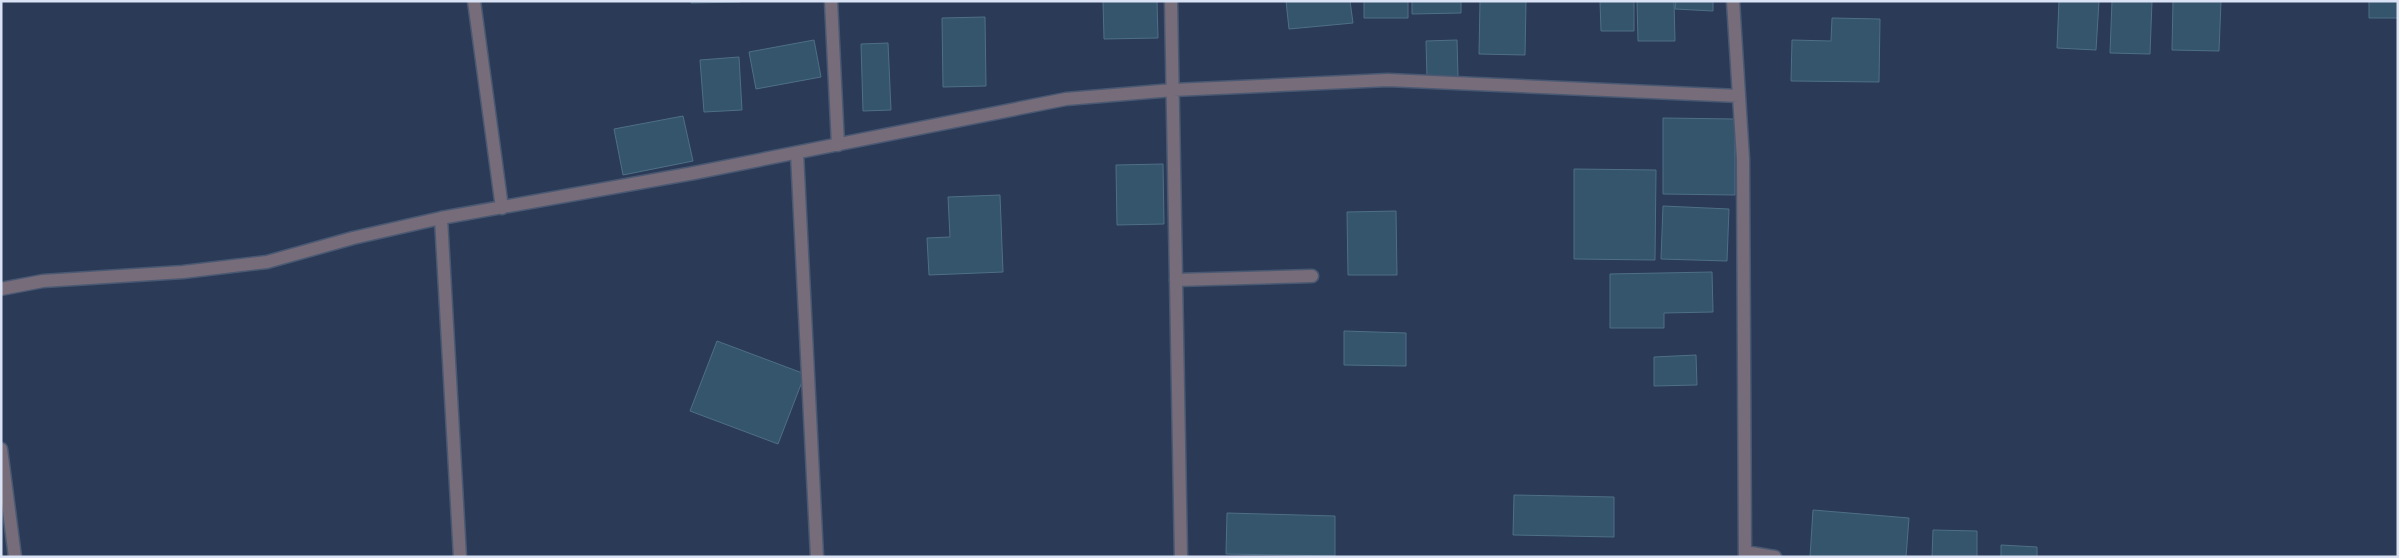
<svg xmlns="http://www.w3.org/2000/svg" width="2399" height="558" viewBox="0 0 2399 558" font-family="'Sofia Sans Condensed',sans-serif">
  <rect width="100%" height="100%" fill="#2b3b57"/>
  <!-- building -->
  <path fill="#35556c" stroke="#4e6f87" d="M 691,1 L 740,1 L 740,2 L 691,3 Z
    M 1103,1 L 1157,1 L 1158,38 L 1104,39 Z
    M 1286,1 L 1350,1 L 1353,23 L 1289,29 Z
    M 1364,1 L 1408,1 L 1408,18 L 1364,18 Z
    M 1412,1 L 1461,1 L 1461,13 L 1412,14 Z
    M 1480,1 L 1526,1 L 1525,55 L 1479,54 Z
    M 1600,1 L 1634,1 L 1634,31 L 1601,31 Z
    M 1637,1 L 1674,1 L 1675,41 L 1638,41 Z
    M 1676,1 L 1713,1 L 1713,11 L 1675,9 Z
    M 2059,1 L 2099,1 L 2096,50 L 2057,48 Z
    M 2112,1 L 2152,1 L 2150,54 L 2110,53 Z
    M 2173,1 L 2221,1 L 2219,51 L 2172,50 Z
    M 2369,1 L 2398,1 L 2398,18 L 2369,18 Z
    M 985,17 L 986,86 L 943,87 L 942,18 Z
    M 1832,18 L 1880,19 L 1879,82 L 1791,81 L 1792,40 L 1831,41 Z
    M 814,40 L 821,77 L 756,89 L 749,52 Z
    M 1457,40 L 1458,77 L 1427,78 L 1426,41 Z
    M 888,43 L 891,110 L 863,111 L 861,44 Z
    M 739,57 L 742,110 L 704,112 L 700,60 Z
    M 683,116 L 693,161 L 623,175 L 614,129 Z
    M 1663,118 L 1735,119 L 1735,195 L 1663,194 Z
    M 1163,164 L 1164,224 L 1117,225 L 1116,165 Z
    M 1574,169 L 1656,170 L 1655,260 L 1574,259 Z
    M 1000,195 L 1003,272 L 929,275 L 927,238 L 950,237 L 948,197 Z
    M 1663,206 L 1729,209 L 1727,261 L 1661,259 Z
    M 1396,211 L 1397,275 L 1348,275 L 1347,212 Z
    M 1712,272 L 1713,312 L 1664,313 L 1664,328 L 1610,328 L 1610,274 Z
    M 1344,331 L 1406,333 L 1406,366 L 1344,365 Z
    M 717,341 L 805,374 L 778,444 L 690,411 Z
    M 1696,355 L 1697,385 L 1654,386 L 1654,357 Z
    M 1514,495 L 1614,497 L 1614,537 L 1513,535 Z
    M 1813,510 L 1909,518 L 1906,557 L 1810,557 Z
    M 1227,513 L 1335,516 L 1335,556 L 1226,554 Z
    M 1933,530 L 1977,531 L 1977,557 L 1932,557 Z
    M 2001,545 L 2037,547 L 2037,557 L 2001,557 Z"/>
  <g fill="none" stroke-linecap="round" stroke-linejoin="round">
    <!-- lane casing -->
    <g stroke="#4a5973" stroke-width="15">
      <path id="lane" d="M 1176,280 L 1312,276"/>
    </g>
    <!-- street casing -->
    <g stroke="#4a5973" stroke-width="15">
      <path id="street" d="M 474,1 L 502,208
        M 831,1 L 838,145
        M 1171,1 L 1181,557
        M 1733,1 L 1743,159 L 1745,557
        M 797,153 L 817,557
        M 441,218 L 460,557
        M 1,289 L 43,281 L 183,272 L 267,262 L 353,238 L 441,218 L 694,173 L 1066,99 L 1173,90 L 1388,80 L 1739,96
        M 1,449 L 15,557
        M 1745,552 L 1775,557"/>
    </g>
    <!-- lane -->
    <use href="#lane" stroke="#776c79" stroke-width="12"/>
    <!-- street -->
    <use href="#street" stroke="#776c79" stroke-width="12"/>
  </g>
  <!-- border -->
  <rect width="2399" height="558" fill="none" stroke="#d9e3f5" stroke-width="5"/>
</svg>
